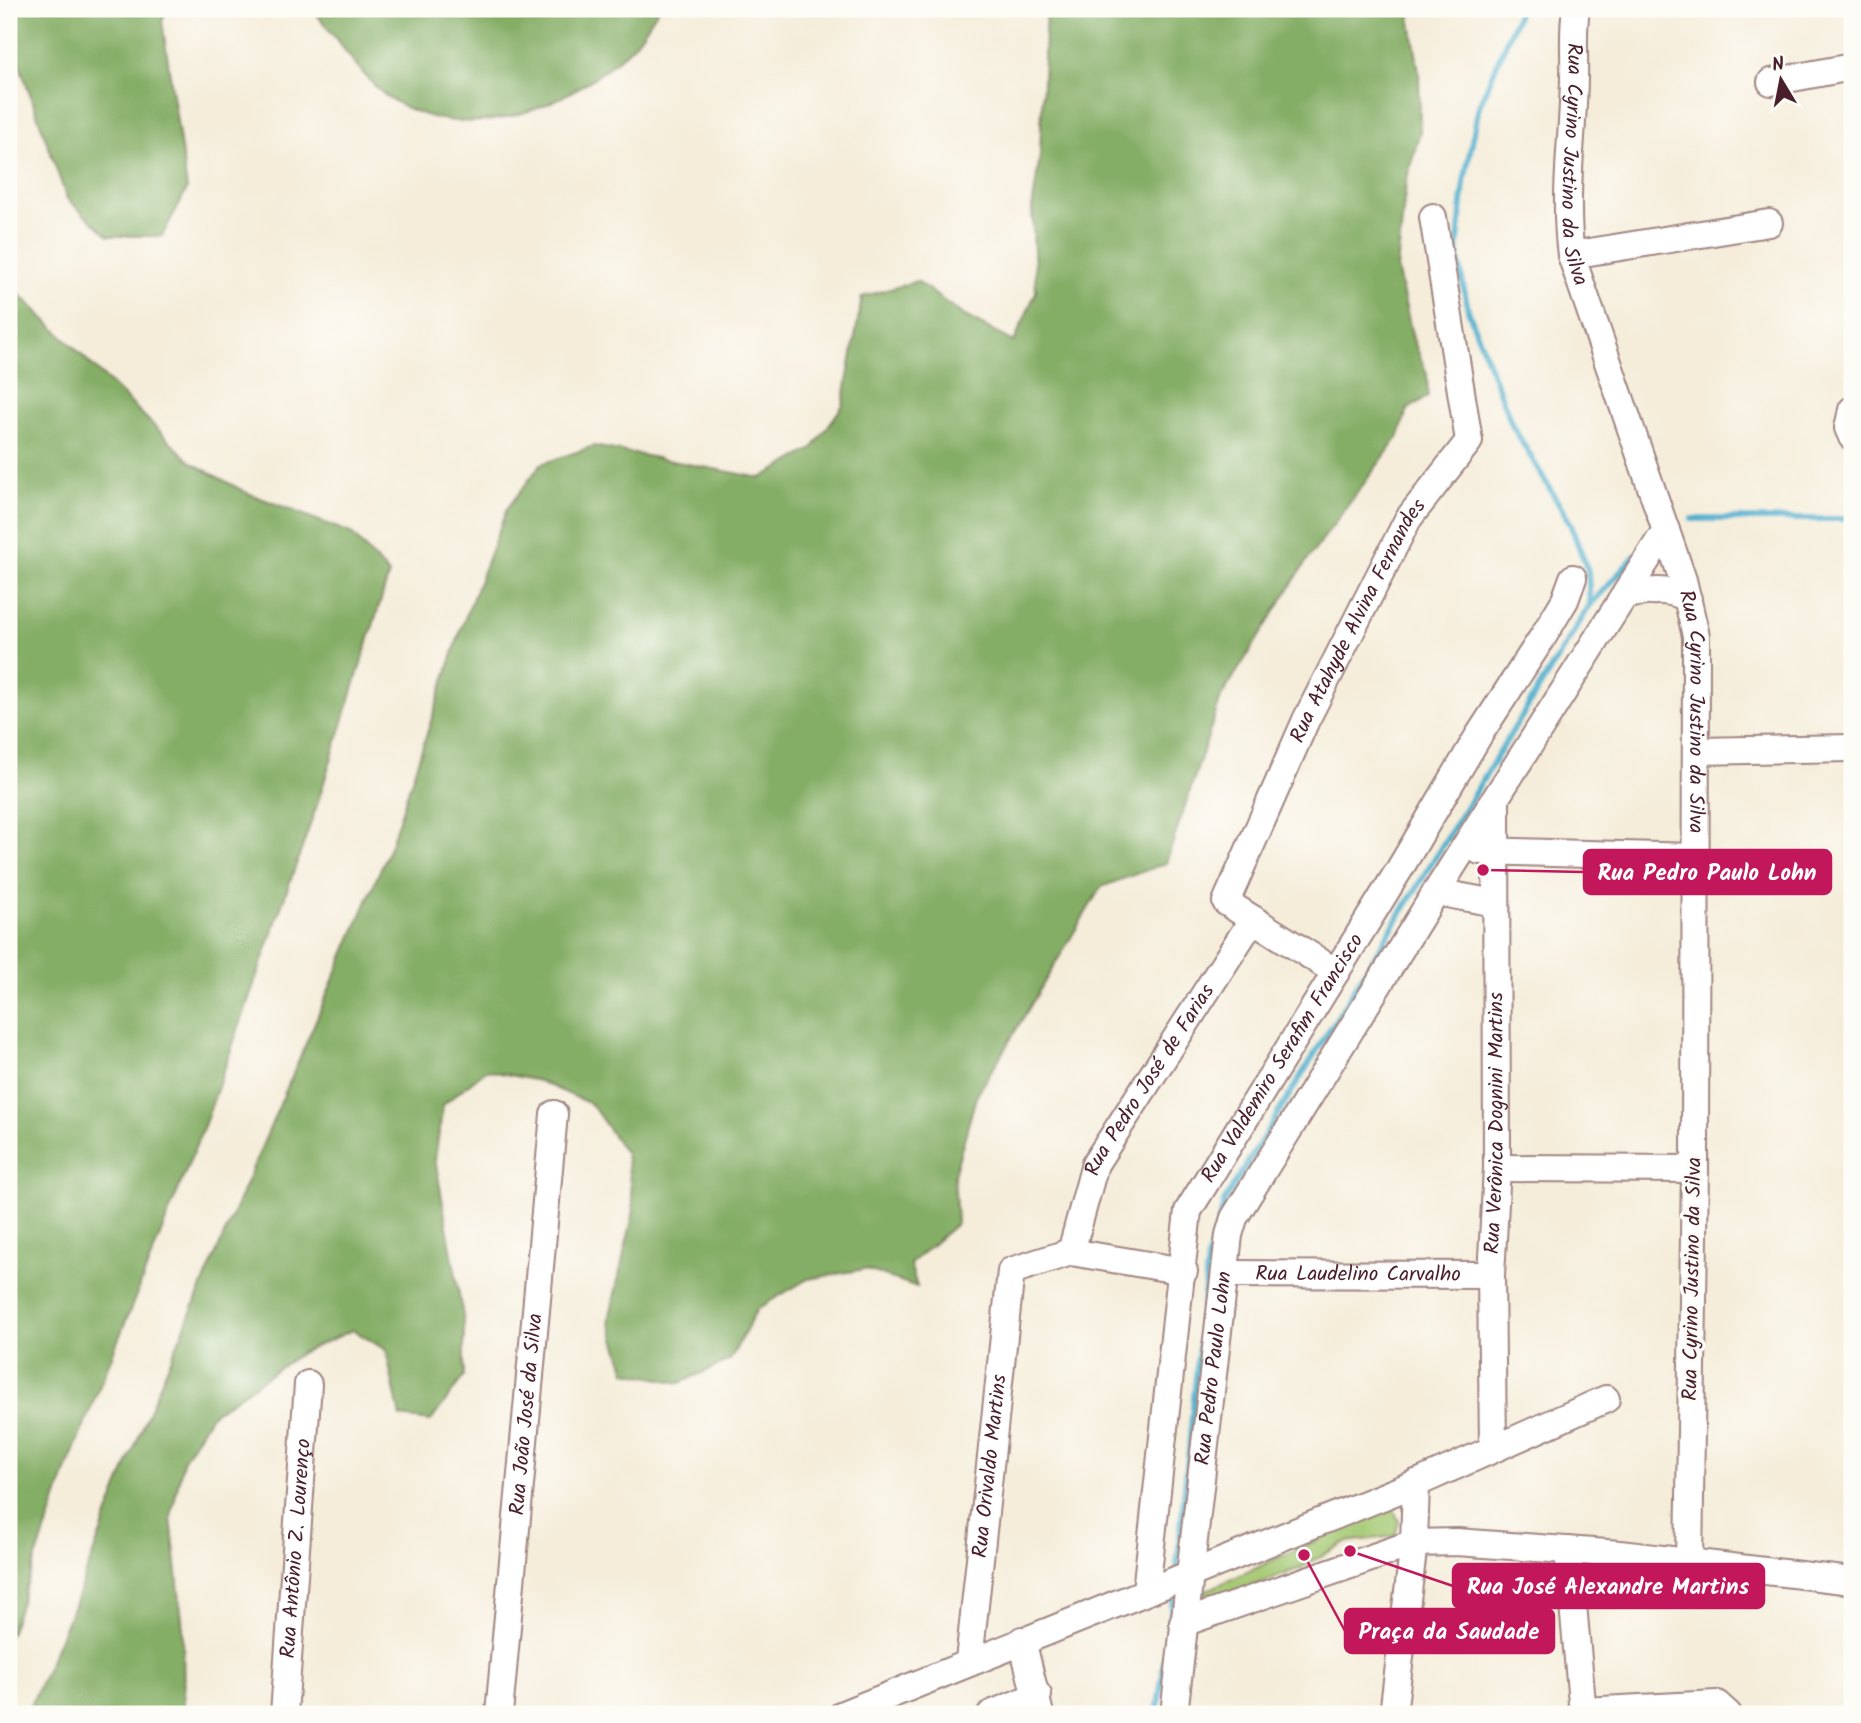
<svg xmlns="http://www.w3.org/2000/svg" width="1861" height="1723" viewBox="0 0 1861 1723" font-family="Kalam,sans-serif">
  <rect width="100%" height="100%" fill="#fdfcf7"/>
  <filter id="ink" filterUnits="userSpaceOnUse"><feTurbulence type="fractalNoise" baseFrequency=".0143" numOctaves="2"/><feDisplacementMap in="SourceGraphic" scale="14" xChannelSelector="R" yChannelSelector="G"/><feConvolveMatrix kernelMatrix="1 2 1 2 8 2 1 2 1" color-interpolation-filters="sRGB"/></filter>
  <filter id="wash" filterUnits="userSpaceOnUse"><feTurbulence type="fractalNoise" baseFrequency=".00686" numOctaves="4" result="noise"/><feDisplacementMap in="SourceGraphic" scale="28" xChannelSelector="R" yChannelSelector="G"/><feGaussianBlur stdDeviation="1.57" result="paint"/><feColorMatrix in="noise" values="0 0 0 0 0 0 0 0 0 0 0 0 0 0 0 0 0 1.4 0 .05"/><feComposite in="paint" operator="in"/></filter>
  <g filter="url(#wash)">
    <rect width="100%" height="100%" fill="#f5edda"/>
    <!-- green -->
    <path fill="#a5c973" stroke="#78744f" stroke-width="2" d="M 1392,1506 L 1399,1521 L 1395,1536 L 1346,1542 L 1302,1567 L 1213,1603 L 1203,1592 Z"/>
    <!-- forest -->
    <path fill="#84ad65" stroke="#676648" stroke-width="2" d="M 9,9 L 167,9 L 162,21 L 187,189 L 162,236 L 109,236 L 67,199 L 9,35 Z
      M 312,9 L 659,9 C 650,21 642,37 631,48 C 567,108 469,150 389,98 C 365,82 332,31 312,9 Z
      M 1046,9 L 1409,9 L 1419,73 L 1420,131 L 1406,182 L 1397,268 L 1413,339 L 1427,374 L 1428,396 L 1407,410 L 1399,436 L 1306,562 L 1221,697 L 1166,863 L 1101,887 L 976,1097 L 954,1175 L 957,1223 L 910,1264 L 917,1287 L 865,1269 L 808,1279 L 757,1309 L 730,1360 L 680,1383 L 626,1372 L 609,1320 L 634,1210 L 626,1154 L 591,1104 L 539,1081 L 486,1070 L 443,1105 L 435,1159 L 464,1322 L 464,1376 L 431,1421 L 400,1417 L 386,1350 L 353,1330 L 301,1353 L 211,1415 L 183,1461 L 171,1517 L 183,1629 L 184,1714 L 27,1714 L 75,1603 L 114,1497 L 159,1387 L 390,847 L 461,629 L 507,509 L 541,464 L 594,446 L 761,478 L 812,449 L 843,405 L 862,297 L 917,281 L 963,315 L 1014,342 L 1036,292 L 1032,209 L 1040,155 Z
      M 9,284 L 192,463 L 245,492 L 351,533 L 389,574 L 316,808 L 207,1118 L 67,1468 L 9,1637 Z"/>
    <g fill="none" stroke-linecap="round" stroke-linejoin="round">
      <!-- stream -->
      <path stroke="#4eafcd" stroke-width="6" d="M 1520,9 L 1479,106 L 1464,182 L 1457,253 L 1468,310 L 1512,425 L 1570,523 L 1588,571 L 1590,605
        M 1692,519 L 1844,519
        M 1177,1567 L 1208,1258 L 1225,1200 L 1590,605 L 1635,556
        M 1157,1714 L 1173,1599"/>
    </g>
  </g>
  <g filter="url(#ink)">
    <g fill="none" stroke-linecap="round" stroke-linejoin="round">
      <!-- minor casing -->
      <g stroke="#a08682" stroke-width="30">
        <g id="minor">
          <path id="s1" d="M 1576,9 C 1572,33 1575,54 1574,78 C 1573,137 1563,196 1571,255 L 1683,580 L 1696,636 L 1695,1169 L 1689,1562"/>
          <path d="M 1771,82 L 1852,67"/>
          <path d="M 1571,255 L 1769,223"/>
          <path d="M 1852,410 L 1848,428 L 1852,437"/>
          <path d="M 1627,595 C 1648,591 1670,587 1688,599"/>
          <path d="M 1697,751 L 1852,748"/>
          <path d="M 1480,851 L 1695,857"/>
          <path d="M 1436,892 L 1495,903"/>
          <path id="s2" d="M 1336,972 L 1226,902 L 1306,720 L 1408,519 L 1469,441 L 1433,217"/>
          <path d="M 1497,1168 L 1695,1169"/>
          <path id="s3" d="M 1071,1252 L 1095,1164 L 1253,919"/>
          <path id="s4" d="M 1225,1274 L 1491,1275"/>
          <path id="s5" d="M 1493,1447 L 1491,1275 L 1497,1168 L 1496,801"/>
          <path d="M 1568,1550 L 1583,1714"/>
          <path id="s6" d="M 1146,1591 L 1188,1211 L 1399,870 L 1479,735 L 1544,635 L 1565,600 L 1573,578"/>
          <path d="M 1183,1623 L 1414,1543 L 1457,1542 L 1620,1554 L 1852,1581"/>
          <path d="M 1022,1640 L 1040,1714"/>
          <path id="s7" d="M 969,1661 L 1011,1271 L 1071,1252 L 1184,1271"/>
          <path d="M 1583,1711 L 1717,1704 L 1728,1714"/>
          <path id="s8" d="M 284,1714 L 308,1384"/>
          <path id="s9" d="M 499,1714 L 554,1114"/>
          <path d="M 843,1714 L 1424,1480 L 1606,1399"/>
          <path d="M 991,1714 L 1038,1695"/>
          <path id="s10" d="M 1174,1714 L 1229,1235 L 1234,1218 L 1436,892 L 1666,530"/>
          <path d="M 1393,1714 L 1414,1543 L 1416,1483"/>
        </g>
      </g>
      <!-- minor -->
      <use href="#minor" stroke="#fff" stroke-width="26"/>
    </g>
  </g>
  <g text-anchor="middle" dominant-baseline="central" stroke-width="7" stroke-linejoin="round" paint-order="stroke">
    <!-- street labels -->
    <g font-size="21" fill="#4a1f2b" stroke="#fdfcf7">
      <text stroke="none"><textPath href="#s1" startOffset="156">Rua Cyrino Justino da Silva</textPath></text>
      <text stroke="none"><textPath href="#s2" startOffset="441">Rua Atahyde Alvina Fernandes</textPath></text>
      <text stroke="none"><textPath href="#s1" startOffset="723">Rua Cyrino Justino da Silva</textPath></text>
      <text stroke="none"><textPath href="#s6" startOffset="562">Rua Valdemiro Serafim Francisco</textPath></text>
      <text stroke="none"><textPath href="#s3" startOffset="191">Rua Pedro José de Farias</textPath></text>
      <text stroke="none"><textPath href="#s5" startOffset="324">Rua Verônica Dognini Martins</textPath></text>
      <text stroke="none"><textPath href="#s4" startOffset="133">Rua Laudelino Carvalho</textPath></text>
      <text transform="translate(1693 1279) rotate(-89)">Rua Cyrino Justino da Silva</text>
      <text stroke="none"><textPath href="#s10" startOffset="348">Rua Pedro Paulo Lohn</textPath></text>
      <text stroke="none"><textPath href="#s9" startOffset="301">Rua João José da Silva</textPath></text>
      <text stroke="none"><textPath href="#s7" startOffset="196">Rua Orivaldo Martins</textPath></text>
      <text stroke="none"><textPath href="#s8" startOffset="166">Rua Antônio Z. Lourenço</textPath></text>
    </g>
  </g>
  <!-- callouts -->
  <path fill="none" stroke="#c2185b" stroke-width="2.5" d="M1483 870L1584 872M1350 1551L1453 1586M1304 1555L1345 1631"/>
  <g fill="#c2185b" stroke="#fdfcf7" stroke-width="2.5">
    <circle cx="1483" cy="870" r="7"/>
    <circle cx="1350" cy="1551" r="7"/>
    <circle cx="1304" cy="1555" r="7"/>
  </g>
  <g fill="#c2185b" stroke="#c2185b" stroke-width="2.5">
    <rect x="1584" y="850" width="247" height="44" rx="7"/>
    <rect x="1453" y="1564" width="311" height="44" rx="7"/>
    <rect x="1345" y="1609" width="209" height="44" rx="7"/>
  </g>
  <g font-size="23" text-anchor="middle" font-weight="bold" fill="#fff">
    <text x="1707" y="880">Rua Pedro Paulo Lohn</text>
    <text x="1608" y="1594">Rua José Alexandre Martins</text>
    <text x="1449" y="1639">Praça da Saudade</text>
  </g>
  <!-- margin -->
  <rect width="1861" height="1723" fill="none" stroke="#fdfcf7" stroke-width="35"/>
  <!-- north arrow -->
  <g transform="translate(1781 80) rotate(350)" stroke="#fdfcf7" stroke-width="5" paint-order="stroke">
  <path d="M0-5L12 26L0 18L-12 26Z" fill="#4a1f2b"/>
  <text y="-10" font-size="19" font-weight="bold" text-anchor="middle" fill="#4a1f2b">N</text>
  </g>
</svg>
